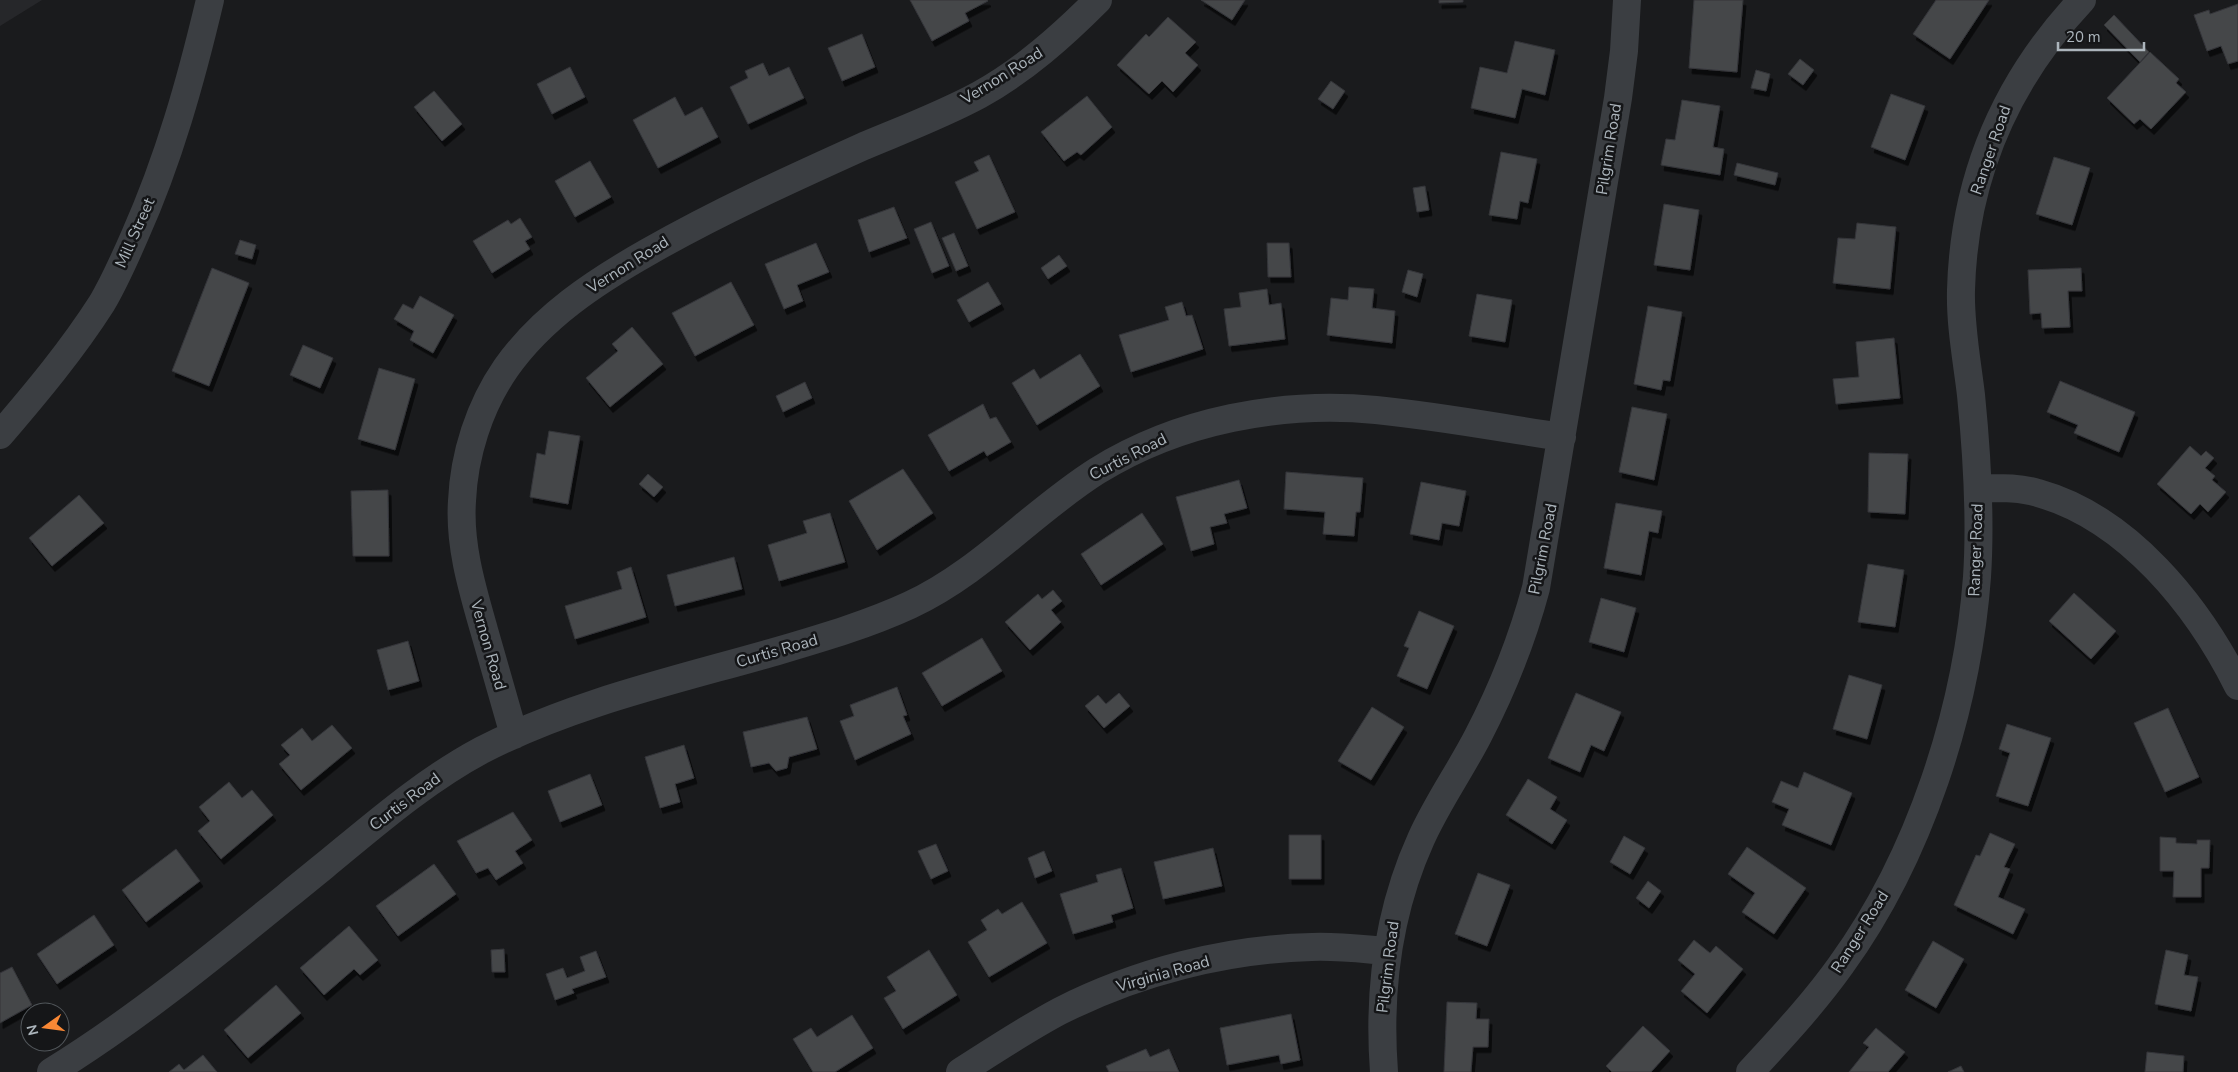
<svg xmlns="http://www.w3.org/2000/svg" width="2238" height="1072" viewBox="0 0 2238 1072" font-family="'Nunito Sans',sans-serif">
  <defs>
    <filter id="shadow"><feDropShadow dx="3" dy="5.5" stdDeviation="0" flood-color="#0009"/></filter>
  </defs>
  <rect width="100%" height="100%" fill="#1a1b1d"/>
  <!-- built -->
  <path fill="#26272a" d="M 0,0 L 42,0 L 0,26 Z"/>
  <!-- building -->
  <path fill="#44464a" stroke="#343539" filter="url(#shadow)" d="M 910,0 L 987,0 L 988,1 L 965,13 L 969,21 L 932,41 Z
    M 1201,0 L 1245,0 L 1232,20 Z
    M 1439,0 L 1463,0 L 1463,2 L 1439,3 Z
    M 1694,0 L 1743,0 L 1737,72 L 1689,68 Z
    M 1936,0 L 1989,0 L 1950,59 L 1913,34 Z
    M 2238,4 L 2238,61 L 2228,64 L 2221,46 L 2207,51 L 2194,15 L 2209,10 L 2210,14 Z
    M 2114,15 L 2149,52 L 2140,62 L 2104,25 Z
    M 1168,17 L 1196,42 L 1185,53 L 1198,65 L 1173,92 L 1162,81 L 1149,94 L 1117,65 L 1146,34 L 1149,37 Z
    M 862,34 L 875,67 L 842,81 L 828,48 Z
    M 1515,41 L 1555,50 L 1545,95 L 1522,89 L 1515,118 L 1471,108 L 1480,67 L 1507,73 Z
    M 2150,52 L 2179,79 L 2176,83 L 2186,92 L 2151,129 L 2140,119 L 2134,124 L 2107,98 Z
    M 1800,59 L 1814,70 L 1803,85 L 1788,74 Z
    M 763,63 L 769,76 L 789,67 L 804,98 L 748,124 L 730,87 L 748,78 L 745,71 Z
    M 570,67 L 585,97 L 552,114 L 537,84 Z
    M 1756,70 L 1770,74 L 1766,91 L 1751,88 Z
    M 1331,81 L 1345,91 L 1333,109 L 1318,99 Z
    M 434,91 L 462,124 L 442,141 L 414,107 Z
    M 1891,94 L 1925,106 L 1905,160 L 1871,147 Z
    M 1087,96 L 1112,127 L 1081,155 L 1077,152 L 1064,161 L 1041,132 Z
    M 675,97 L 685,116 L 702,107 L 718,137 L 658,168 L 633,120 Z
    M 1682,100 L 1720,106 L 1713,147 L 1724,149 L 1720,175 L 1661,165 L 1666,139 L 1675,140 Z
    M 1501,152 L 1537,159 L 1528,203 L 1520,201 L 1517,219 L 1489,215 Z
    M 989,155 L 1015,212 L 977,229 L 955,182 L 979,171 L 974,162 Z
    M 2054,157 L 2090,168 L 2072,225 L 2036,214 Z
    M 590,161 L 611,197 L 575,217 L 555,181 Z
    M 1737,163 L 1778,173 L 1775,185 L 1734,175 Z
    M 1425,186 L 1429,210 L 1417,212 L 1413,188 Z
    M 1664,204 L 1699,210 L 1690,270 L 1654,265 Z
    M 894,207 L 907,238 L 869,252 L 858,220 Z
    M 520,218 L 532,237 L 525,241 L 530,249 L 492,273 L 473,241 L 508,220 L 511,224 Z
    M 931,222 L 949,266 L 932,273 L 914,229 Z
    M 1857,223 L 1896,227 L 1890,289 L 1833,283 L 1838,238 L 1855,239 Z
    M 954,233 L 968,266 L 956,271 L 942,238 Z
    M 240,240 L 256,245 L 252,259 L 235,254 Z
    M 816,243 L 829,272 L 797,285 L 803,301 L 784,309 L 765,264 Z
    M 1267,243 L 1289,243 L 1291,277 L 1268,277 Z
    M 1059,255 L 1067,266 L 1048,279 L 1041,268 Z
    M 212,268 L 249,283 L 209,386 L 172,371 Z
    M 2081,268 L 2082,291 L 2068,291 L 2070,327 L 2042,328 L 2041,313 L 2030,314 L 2028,270 Z
    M 1408,270 L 1423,274 L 1417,297 L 1402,292 Z
    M 731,282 L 754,325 L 695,356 L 672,313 Z
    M 988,282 L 1001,304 L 969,322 L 957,300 Z
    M 1349,287 L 1374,289 L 1372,308 L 1395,311 L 1392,343 L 1327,335 L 1331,298 L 1348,300 Z
    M 1267,289 L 1269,305 L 1281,303 L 1285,339 L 1229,346 L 1224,309 L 1241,307 L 1239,293 Z
    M 1477,294 L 1512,300 L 1505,342 L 1469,336 Z
    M 420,296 L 454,315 L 433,353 L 410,340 L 414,331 L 394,319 L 403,304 L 413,309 Z
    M 1182,302 L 1186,316 L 1192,315 L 1203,349 L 1131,372 L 1119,335 L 1169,320 L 1165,307 Z
    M 1648,306 L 1682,312 L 1670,381 L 1663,380 L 1661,390 L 1634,384 Z
    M 632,327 L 663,364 L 610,407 L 586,378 L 618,351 L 612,344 Z
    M 1894,338 L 1900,398 L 1836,404 L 1833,379 L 1859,377 L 1856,342 Z
    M 303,345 L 333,358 L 320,388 L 290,375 Z
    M 1080,354 L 1100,386 L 1037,425 L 1012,383 L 1034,369 L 1040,379 Z
    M 379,368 L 415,379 L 395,450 L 358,439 Z
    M 2060,381 L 2135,412 L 2119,452 L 2074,433 L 2078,425 L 2047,412 Z
    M 805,382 L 812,398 L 783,412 L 776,396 Z
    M 983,404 L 990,419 L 996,417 L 1011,442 L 987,456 L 984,451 L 949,471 L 928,435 Z
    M 1632,407 L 1667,414 L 1654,480 L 1619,472 Z
    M 549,431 L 580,436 L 568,504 L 530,497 L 537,453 L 545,455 Z
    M 2190,446 L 2201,456 L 2206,451 L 2214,458 L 2205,468 L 2215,476 L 2212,480 L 2226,492 L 2208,512 L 2200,504 L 2191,514 L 2157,484 Z
    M 1869,453 L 1908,454 L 1905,514 L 1868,512 Z
    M 903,469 L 933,513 L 877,550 L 849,501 Z
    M 1286,472 L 1363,478 L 1360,512 L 1356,512 L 1354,536 L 1323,534 L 1325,512 L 1284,509 Z
    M 648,474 L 663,487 L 654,497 L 639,484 Z
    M 1239,480 L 1247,508 L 1224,514 L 1227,523 L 1210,527 L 1214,544 L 1191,551 L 1176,497 Z
    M 1421,482 L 1466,491 L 1459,526 L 1442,523 L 1439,540 L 1410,534 Z
    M 388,490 L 389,556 L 353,556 L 351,491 Z
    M 79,495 L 104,523 L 52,566 L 29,538 Z
    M 1616,503 L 1662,511 L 1658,533 L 1649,531 L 1641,575 L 1604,568 Z
    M 830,513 L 845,562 L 779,581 L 768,545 L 807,533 L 803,521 Z
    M 1142,513 L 1163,544 L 1101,585 L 1081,554 Z
    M 734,557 L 742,589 L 675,606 L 667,575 Z
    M 1868,564 L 1904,570 L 1895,627 L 1858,622 Z
    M 631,567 L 646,617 L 575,639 L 565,606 L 622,589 L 617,572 Z
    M 1053,590 L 1062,601 L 1051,610 L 1061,622 L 1030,650 L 1005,622 L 1038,594 L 1042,599 Z
    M 2074,593 L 2116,631 L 2091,659 L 2049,621 Z
    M 1601,598 L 1636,608 L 1624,652 L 1589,642 Z
    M 1419,611 L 1454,626 L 1427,689 L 1397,676 L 1409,648 L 1404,646 Z
    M 982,638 L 1002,671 L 942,706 L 922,673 Z
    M 408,641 L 419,681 L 388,690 L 377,650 Z
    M 1849,675 L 1882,685 L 1867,739 L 1833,729 Z
    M 897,687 L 907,715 L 903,716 L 911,734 L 855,760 L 840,721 L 854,716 L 850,705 Z
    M 1119,693 L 1130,706 L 1104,728 L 1085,706 L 1098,695 L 1106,704 Z
    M 1576,693 L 1621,712 L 1604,751 L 1591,745 L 1580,772 L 1548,758 Z
    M 1372,707 L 1404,727 L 1371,780 L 1338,761 Z
    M 2168,708 L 2199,777 L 2165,792 L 2134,723 Z
    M 807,717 L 817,749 L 789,757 L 787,768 L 776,771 L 769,763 L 751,767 L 743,732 Z
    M 2007,724 L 2051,738 L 2028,806 L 1996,796 L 2010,753 L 1999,749 Z
    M 332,725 L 352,748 L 301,790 L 279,764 L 290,755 L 281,745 L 302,728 L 312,741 Z
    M 684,745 L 694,778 L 675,784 L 680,802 L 660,808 L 645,757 Z
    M 1804,772 L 1852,793 L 1831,845 L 1782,825 L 1789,809 L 1772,802 L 1781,781 L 1798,788 Z
    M 590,774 L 602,805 L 560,822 L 548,791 Z
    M 1528,779 L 1557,797 L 1550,809 L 1567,820 L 1552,844 L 1506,815 Z
    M 229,782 L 242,798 L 252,790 L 273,815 L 221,859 L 198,831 L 210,821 L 199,807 Z
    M 513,812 L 532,840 L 515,851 L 523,863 L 496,880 L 488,868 L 476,873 L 457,841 Z
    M 1990,833 L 2015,844 L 2004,867 L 2010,869 L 1998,897 L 2025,909 L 2013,934 L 1954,905 L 1976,855 L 1980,856 Z
    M 1289,835 L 1321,835 L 1321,879 L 1289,879 Z
    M 1624,836 L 1645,848 L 1630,874 L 1610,862 Z
    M 2160,837 L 2176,838 L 2176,843 L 2197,844 L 2197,840 L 2210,840 L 2209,868 L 2201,868 L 2201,897 L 2173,897 L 2174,871 L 2160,871 Z
    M 936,844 L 948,871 L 931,879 L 918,851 Z
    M 1747,847 L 1806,888 L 1774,934 L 1742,912 L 1755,893 L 1728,874 Z
    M 1213,848 L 1222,886 L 1163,899 L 1154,862 Z
    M 176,849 L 200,881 L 146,922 L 122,890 Z
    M 1044,851 L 1052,871 L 1035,878 L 1028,858 Z
    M 434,864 L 456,894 L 398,936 L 376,906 Z
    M 1121,868 L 1133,908 L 1111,915 L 1113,922 L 1073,934 L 1060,894 L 1098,882 L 1096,875 Z
    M 1478,873 L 1510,885 L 1487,946 L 1455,934 Z
    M 1648,881 L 1661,891 L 1649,908 L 1636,898 Z
    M 1022,902 L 1047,943 L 989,977 L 968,942 L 987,930 L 981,920 L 998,909 L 1002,914 Z
    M 94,915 L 114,945 L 57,984 L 37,954 Z
    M 349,926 L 378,960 L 360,975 L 354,969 L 324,995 L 300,968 Z
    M 1694,940 L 1710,953 L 1716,946 L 1743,969 L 1707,1013 L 1681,991 L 1695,974 L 1678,960 Z
    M 1933,941 L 1964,959 L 1936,1008 L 1905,990 Z
    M 504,949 L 505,972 L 492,972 L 491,950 Z
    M 929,950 L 957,995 L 903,1029 L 884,998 L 896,991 L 887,977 Z
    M 2166,950 L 2188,955 L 2184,975 L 2198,977 L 2191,1011 L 2155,1004 Z
    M 596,951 L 606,977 L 572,989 L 574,993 L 555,1000 L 546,974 L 563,968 L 567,978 L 585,971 L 580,957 Z
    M 12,967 L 32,1005 L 0,1023 L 0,973 Z
    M 276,985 L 301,1013 L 248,1058 L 224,1030 Z
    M 1447,1002 L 1477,1003 L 1476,1019 L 1489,1019 L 1488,1047 L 1473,1047 L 1471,1072 L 1444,1072 Z
    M 1291,1014 L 1300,1060 L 1281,1064 L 1279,1055 L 1227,1065 L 1220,1028 Z
    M 852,1015 L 873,1048 L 835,1072 L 813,1072 L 793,1039 L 811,1028 L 817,1037 Z
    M 1643,1026 L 1670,1051 L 1651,1072 L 1612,1072 L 1606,1066 Z
    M 1876,1028 L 1905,1052 L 1888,1072 L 1849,1072 L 1869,1047 L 1863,1043 Z
    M 1146,1049 L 1150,1057 L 1169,1049 L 1179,1072 L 1109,1072 L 1106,1066 Z
    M 2147,1052 L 2184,1056 L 2183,1072 L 2145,1072 Z
    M 203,1055 L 217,1072 L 169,1072 L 179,1064 L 184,1070 Z
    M 1961,1066 L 1964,1072 L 1948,1072 Z"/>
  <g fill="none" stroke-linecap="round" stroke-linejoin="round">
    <!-- minor -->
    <path stroke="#3b3e42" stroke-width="28" d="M 1978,488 C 1997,488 2019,487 2038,493 C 2128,518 2198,606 2238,686
      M 514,735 C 504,700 494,665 484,630 C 472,588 459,545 462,501 C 464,455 479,407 506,368 C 542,317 595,282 648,252 C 718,212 791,179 864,146 C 902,130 942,115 979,95 C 1024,70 1062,36 1098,0
      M 51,1072 C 148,1012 235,938 324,866 C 374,825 424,781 482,750 C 575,702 681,679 781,650 C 825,637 869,624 910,605 C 981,572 1032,512 1097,471 C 1179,420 1281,401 1376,410 C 1438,416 1501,428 1562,437
      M 960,1072 C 993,1051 1026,1029 1060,1011 C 1137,972 1226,949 1312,947 C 1337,946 1362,949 1387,951
      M 1384,1072 C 1378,992 1388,912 1421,839 C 1437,803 1460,771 1478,736 C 1503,688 1522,640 1536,588 L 1618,98 L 1624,51 L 1627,0
      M 1750,1072 C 1782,1037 1814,1003 1841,965 C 1920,856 1967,710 1977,577 C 1981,516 1977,455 1971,395 C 1967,361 1960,325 1961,290 C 1964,177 2005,82 2082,0"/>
    <!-- tertiary -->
    <path stroke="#3b3e42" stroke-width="28" d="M 0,435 C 36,393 72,350 102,303 C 115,281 125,258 135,235 C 169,159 191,80 210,0"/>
  </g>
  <g text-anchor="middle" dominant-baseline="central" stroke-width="5" stroke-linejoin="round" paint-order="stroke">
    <!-- street labels -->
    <g font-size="16" fill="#acb5bc" stroke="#151618">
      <text transform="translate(1002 76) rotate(-32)">Vernon Road</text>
      <text transform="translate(1609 149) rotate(-81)">Pilgrim Road</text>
      <text transform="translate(1991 150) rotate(-71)">Ranger Road</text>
      <text transform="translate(135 233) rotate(-66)">Mill Street</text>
      <text transform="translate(628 265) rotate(-32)">Vernon Road</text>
      <text transform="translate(1128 457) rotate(-27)">Curtis Road</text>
      <text transform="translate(1543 549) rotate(-79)">Pilgrim Road</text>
      <text transform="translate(1976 550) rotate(-88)">Ranger Road</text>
      <text transform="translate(488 645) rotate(74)">Vernon Road</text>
      <text transform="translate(777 651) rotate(-16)">Curtis Road</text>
      <text transform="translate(405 802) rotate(-37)">Curtis Road</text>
      <text transform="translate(1860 932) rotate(-58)">Ranger Road</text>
      <text transform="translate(1388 967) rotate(-83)">Pilgrim Road</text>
      <text transform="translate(1163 974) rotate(-16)">Virginia Road</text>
    </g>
  </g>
  <!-- north arrow -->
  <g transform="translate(45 1027) rotate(256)"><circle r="24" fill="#151618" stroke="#51565a"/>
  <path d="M0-4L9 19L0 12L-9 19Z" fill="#f98835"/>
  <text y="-8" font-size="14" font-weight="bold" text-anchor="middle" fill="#acb5bc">N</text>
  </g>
  <!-- scale -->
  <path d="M2058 42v8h86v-8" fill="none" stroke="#acb5bc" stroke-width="2.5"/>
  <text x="2066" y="42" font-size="15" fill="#acb5bc" stroke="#151618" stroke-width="4" paint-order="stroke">20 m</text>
</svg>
